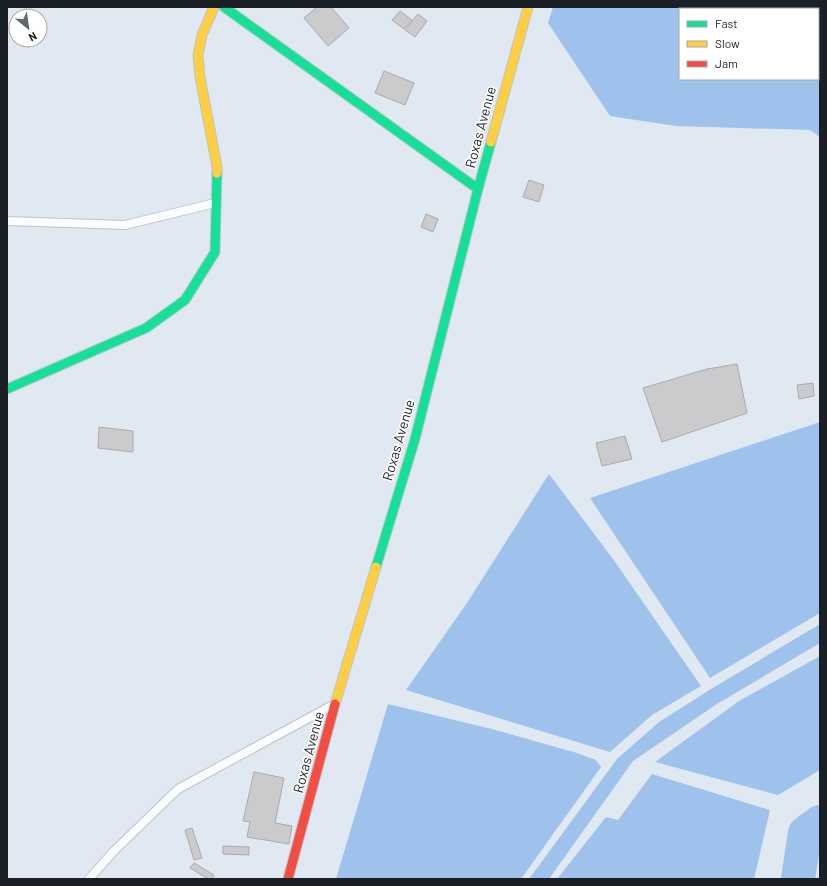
<svg xmlns="http://www.w3.org/2000/svg" width="827" height="886" viewBox="0 0 827 886" font-family="Barlow,sans-serif">
  <rect width="100%" height="100%" fill="#e0e8f1"/>
  <!-- water -->
  <path fill="#9fc2ed" fill-rule="evenodd" d="M 553,7 L 820,7 L 820,137 L 810,130 L 676,126 L 610,116 L 548,23 ZM 680,9 L 818,9 L 818,79 L 680,79 Z
    M 820,422 L 820,613 L 710,678 L 590,498 Z
    M 549,474 L 613,559 L 701,686 L 652,715 L 610,752 L 406,690 L 467,603 Z
    M 820,624 L 820,643 L 717,704 L 633,761 L 549,879 L 529,879 L 617,759 L 659,722 L 711,689 Z
    M 820,656 L 820,770 L 778,795 L 655,762 L 739,701 Z
    M 388,704 L 492,729 L 577,753 L 596,760 L 601,767 L 521,879 L 336,879 Z
    M 652,774 L 770,810 L 754,879 L 557,879 L 606,817 L 618,820 Z"/>
  <g fill="none" stroke-linecap="round" stroke-linejoin="round">
    <!-- river -->
    <path stroke="#9fc2ed" stroke-width="34" d="M 798,879 L 805,833 L 820,822"/>
  </g>
  <!-- building -->
  <path fill="#cbcacd" stroke="#aaaaad" d="M 317,7 L 331,7 L 349,28 L 328,46 L 304,18 Z
    M 400,11 L 412,20 L 404,29 L 392,20 Z
    M 418,14 L 427,21 L 415,37 L 405,30 Z
    M 384,71 L 414,83 L 405,105 L 375,93 Z
    M 529,180 L 544,185 L 539,202 L 523,197 Z
    M 426,214 L 438,219 L 433,232 L 421,227 Z
    M 737,364 L 747,413 L 662,442 L 643,388 L 707,369 Z
    M 813,383 L 814,396 L 799,399 L 797,385 Z
    M 99,427 L 133,431 L 133,452 L 98,448 Z
    M 625,436 L 632,459 L 602,466 L 596,443 Z
    M 254,772 L 284,778 L 275,823 L 292,826 L 289,844 L 247,837 L 250,822 L 243,821 Z
    M 192,828 L 202,858 L 194,860 L 185,830 Z
    M 223,846 L 249,847 L 249,855 L 223,854 Z
    M 194,863 L 214,875 L 212,879 L 208,879 L 190,868 Z"/>
  <g fill="none" stroke-linecap="round" stroke-linejoin="round">
    <!-- lane casing -->
    <g stroke="#bcc3ca" stroke-width="10">
      <path id="lane" d="M 7,221 L 125,225 L 215,203
        M 89,879 L 114,851 L 178,789 L 331,706"/>
    </g>
    <!-- fast casing -->
    <g stroke="#bcc3ca" stroke-width="11">
      <path id="fast" d="M 224,7 L 478,189
        M 7,389 L 146,328 L 185,300 L 215,252 L 217,173
        M 376,567 L 415,439 L 478,189 L 491,142"/>
    </g>
    <!-- slow casing -->
    <g stroke="#bcc3ca" stroke-width="11">
      <path id="slow" d="M 214,7 L 202,35 L 198,55 L 200,77 L 217,167 L 217,173
        M 491,142 L 528,7
        M 335,704 L 376,567"/>
    </g>
    <!-- jam casing -->
    <g stroke="#bcc3ca" stroke-width="11">
      <path id="jam" d="M 288,879 L 335,704"/>
    </g>
    <!-- lane -->
    <use href="#lane" stroke="#fafcfd" stroke-width="8"/>
    <!-- fast -->
    <use href="#fast" stroke="#16e098" stroke-width="9"/>
    <!-- slow -->
    <use href="#slow" stroke="#ffcf43" stroke-width="9"/>
    <!-- jam -->
    <use href="#jam" stroke="#f24e42" stroke-width="9"/>
  </g>
  <g text-anchor="middle" dominant-baseline="central" stroke-width="3" stroke-linejoin="round" paint-order="stroke">
    <!-- street labels -->
    <g font-size="14" fill="#1b2026" stroke="#fff">
      <text transform="translate(480 127) rotate(-75)">Roxas Avenue</text>
      <text transform="translate(398 440) rotate(-74)">Roxas Avenue</text>
      <text transform="translate(308 752) rotate(-75)">Roxas Avenue</text>
    </g>
  </g>
  <!-- border -->
  <rect width="827" height="886" fill="none" stroke="#1b2026" stroke-width="16"/>
  <!-- legend -->
  <rect x="679" y="8" width="140" height="72" fill="#ffffff" stroke="#a4a6a8"/>
  <rect x="687" y="21" width="20" height="6" fill="#16e098" stroke="#a4a6a8"/>
  <text x="715" y="28" font-size="12" fill="#1b2026">Fast</text>
  <rect x="687" y="41" width="20" height="6" fill="#ffcf43" stroke="#a4a6a8"/>
  <text x="715" y="48" font-size="12" fill="#1b2026">Slow</text>
  <rect x="687" y="61" width="20" height="6" fill="#f24e42" stroke="#a4a6a8"/>
  <text x="715" y="68" font-size="12" fill="#1b2026">Jam</text>
  <!-- north arrow -->
  <g transform="translate(28 28) rotate(151)"><circle r="19" fill="#ffffff" stroke="#a4a6a8"/>
  <path d="M0-3L7 15L0 10L-7 15Z" fill="#60666d"/>
  <text y="-6" font-size="11" font-weight="bold" text-anchor="middle" fill="#1b2026">N</text>
  </g>
</svg>
